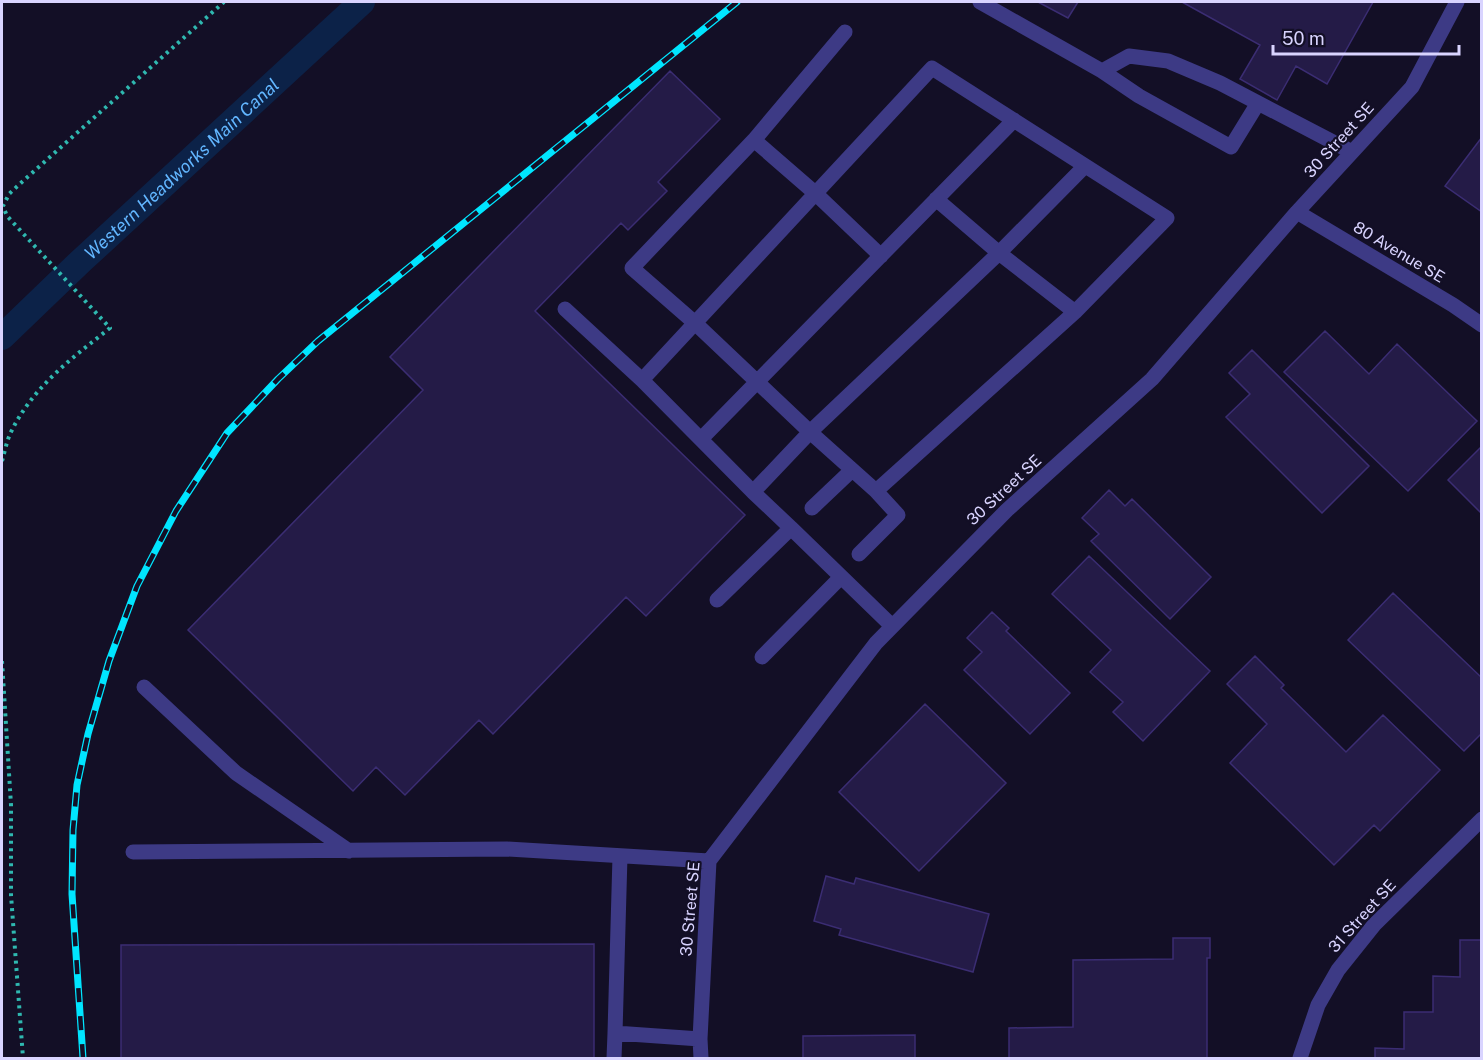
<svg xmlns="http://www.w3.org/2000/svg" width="1483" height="1060" viewBox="0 0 1483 1060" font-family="'Public Sans',sans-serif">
  <rect width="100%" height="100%" fill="#130f26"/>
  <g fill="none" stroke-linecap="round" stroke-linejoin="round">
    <!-- canal -->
    <path stroke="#0c2248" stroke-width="26" id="s1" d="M 2,337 L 81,261 L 362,2"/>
  </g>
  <!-- building -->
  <path fill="#241b47" stroke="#3b2d73" stroke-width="1.5" d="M 1038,2 L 1078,2 L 1068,18 Z
    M 1182,2 L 1373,2 L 1327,84 L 1296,66 L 1277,100 L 1240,79 L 1260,45 Z
    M 670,71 L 720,119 L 658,182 L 667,191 L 628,230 L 621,223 L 535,311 L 745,515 L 646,616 L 626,597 L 493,734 L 479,720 L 405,795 L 376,767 L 353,791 L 188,630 L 423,390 L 390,357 Z
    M 1482,137 L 1482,212 L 1445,186 Z
    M 1325,331 L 1369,374 L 1397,344 L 1477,421 L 1408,491 L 1284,372 Z
    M 1252,350 L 1369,466 L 1322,513 L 1226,417 L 1250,394 L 1229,373 Z
    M 1482,446 L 1482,514 L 1448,480 Z
    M 1109,490 L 1125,506 L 1132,499 L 1211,577 L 1170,619 L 1091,541 L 1099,534 L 1082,518 Z
    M 1089,556 L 1210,671 L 1143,741 L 1113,712 L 1123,702 L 1090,672 L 1111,650 L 1052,594 Z
    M 1393,593 L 1482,678 L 1482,733 L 1464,751 L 1348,640 Z
    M 992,612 L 1009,628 L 1006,631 L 1070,693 L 1030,734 L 964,670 L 982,652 L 967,638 Z
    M 1255,656 L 1284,685 L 1281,688 L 1346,752 L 1383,715 L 1440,770 L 1380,831 L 1374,825 L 1334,865 L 1230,763 L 1267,724 L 1227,684 Z
    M 925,704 L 1006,783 L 919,871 L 839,792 Z
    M 826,876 L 854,884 L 856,878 L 989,914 L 973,972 L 839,935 L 841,929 L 814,921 Z
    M 1173,938 L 1210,938 L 1210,958 L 1207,958 L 1207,1058 L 1009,1058 L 1009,1028 L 1073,1027 L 1073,960 L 1173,959 Z
    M 1460,940 L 1482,940 L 1482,1058 L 1375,1058 L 1375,1048 L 1404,1049 L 1404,1012 L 1433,1012 L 1433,976 L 1460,977 Z
    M 594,944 L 594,1058 L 121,1058 L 121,945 Z
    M 915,1035 L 915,1058 L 803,1058 L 803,1036 Z"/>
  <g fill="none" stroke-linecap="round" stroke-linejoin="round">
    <!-- path -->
    <path stroke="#2fb8b0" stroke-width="4" stroke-dasharray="3 4.5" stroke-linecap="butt" d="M 2,461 C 5,451 7,439 12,430 C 34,386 72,358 110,328 L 7,216 L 3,206 L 9,194 L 23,181 L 224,2
      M 2,661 L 11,805 L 11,895 L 23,1058"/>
    <!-- minor -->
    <path stroke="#3d3a85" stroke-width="15" d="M 980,2 L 1102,71 L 1129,56 L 1168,61 L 1220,83 L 1352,152
      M 845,32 L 754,140 L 815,193 L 881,256
      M 1102,71 L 1139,96 L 1231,147 L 1258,103
      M 754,140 L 632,268 L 695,323 L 810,432 L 999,253 L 1085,166
      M 936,199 L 999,253 L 1075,312
      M 1297,212 L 1453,305 L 1482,325
      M 565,309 L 642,380
      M 701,439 L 1014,120
      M 753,492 L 642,380 L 932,68 L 1167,218 L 1075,312 L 876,491 L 810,432 L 753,492 L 791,528
      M 812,508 L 852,470
      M 859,554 L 898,515 L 876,491
      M 717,600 L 791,528 L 892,626
      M 762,657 L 841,577
      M 144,687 L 236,773 L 349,851
      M 133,852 L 507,849 L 709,861
      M 620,856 L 615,1033 L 700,1039
      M 614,1058 L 615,1033
      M 701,1058 L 700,1039 L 709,861 L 876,643 L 1007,510 L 1152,379 L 1297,212 L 1412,87 L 1457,2
      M 1300,1058 L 1318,1005 L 1338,970 L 1374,925 L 1482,819"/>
    <!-- rail casing -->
    <g stroke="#00e5ff" stroke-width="7">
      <path id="rail" d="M 83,1058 L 72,894 L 73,830 L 77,785 L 88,734 L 109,661 L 137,586 L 176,511 L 227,433 L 278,379 L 318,341 L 737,2"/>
    </g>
    <!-- rail -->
    <use href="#rail" stroke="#130f26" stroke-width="4.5" stroke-dasharray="14" stroke-linecap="butt"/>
  </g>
  <g text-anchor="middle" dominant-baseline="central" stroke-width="4.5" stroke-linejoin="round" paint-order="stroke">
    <!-- street labels -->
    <g font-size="16" fill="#d9d4ff" stroke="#130f26">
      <text transform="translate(1339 140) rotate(-48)">30 Street SE</text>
      <text transform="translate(1399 252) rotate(31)">80 Avenue SE</text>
      <text transform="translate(1004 490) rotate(-43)">30 Street SE</text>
      <text transform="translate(690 909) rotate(-85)">30 Street SE</text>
      <text transform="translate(1362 916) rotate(-48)">31 Street SE</text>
    </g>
    <!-- water labels -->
    <g font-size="18" font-style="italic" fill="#62b6ff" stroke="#130f26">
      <text stroke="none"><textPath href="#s1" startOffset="246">Western Headworks Main Canal</textPath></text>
    </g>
  </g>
  <!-- border -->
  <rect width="1483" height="1060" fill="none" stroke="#d9d4ff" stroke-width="6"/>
  <!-- scale -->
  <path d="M1273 45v9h186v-9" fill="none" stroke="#d9d4ff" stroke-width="3"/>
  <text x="1282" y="45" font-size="18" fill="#d9d4ff" stroke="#130f26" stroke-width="4.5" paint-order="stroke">50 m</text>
</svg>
